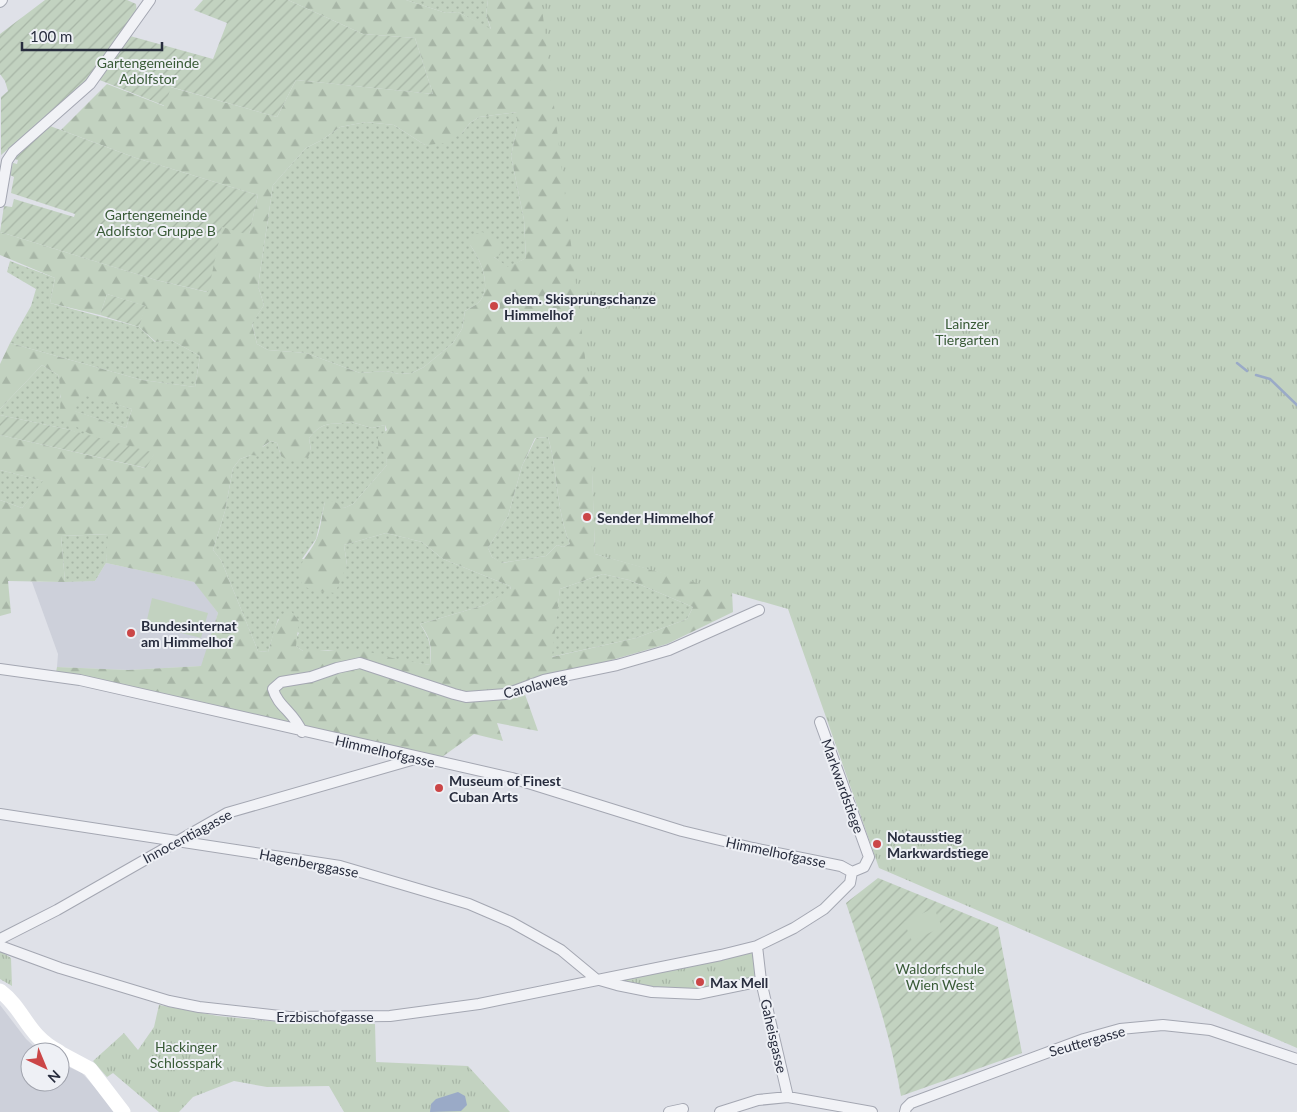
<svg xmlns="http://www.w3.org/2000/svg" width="1297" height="1112" viewBox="0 0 1297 1112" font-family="Lato,sans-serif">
  <defs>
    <pattern id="grass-dots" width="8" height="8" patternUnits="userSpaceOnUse" patternTransform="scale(1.25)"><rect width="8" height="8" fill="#c2d2c0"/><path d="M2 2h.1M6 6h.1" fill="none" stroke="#a7b5a6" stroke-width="1.8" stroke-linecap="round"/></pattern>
    <pattern id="forest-firs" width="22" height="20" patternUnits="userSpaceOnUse" patternTransform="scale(1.25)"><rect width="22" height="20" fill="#c2d2c0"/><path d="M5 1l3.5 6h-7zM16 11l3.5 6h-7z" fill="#a7b5a6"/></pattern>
    <pattern id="park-tufts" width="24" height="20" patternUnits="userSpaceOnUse" patternTransform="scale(1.25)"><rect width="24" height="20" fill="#c2d2c0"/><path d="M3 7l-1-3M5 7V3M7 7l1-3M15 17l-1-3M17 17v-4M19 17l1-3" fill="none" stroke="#a7b5a6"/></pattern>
    <pattern id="garden-furrows" width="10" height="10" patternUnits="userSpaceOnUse" patternTransform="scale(1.25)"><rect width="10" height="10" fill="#c2d2c0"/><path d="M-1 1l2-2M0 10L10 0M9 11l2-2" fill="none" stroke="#a7b5a6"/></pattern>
  </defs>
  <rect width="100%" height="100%" fill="#dfe1e8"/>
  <!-- built -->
  <path fill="#cdd0da" d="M 106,563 L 195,582 L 218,613 L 202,666 L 128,670 L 57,667 L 58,654 L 32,582 L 95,581 Z
    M 0,1005 L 26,1039 L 40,1052 L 30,1052 L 30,1082 L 60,1082 L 60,1063 L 82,1073 L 117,1112 L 0,1112 Z"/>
  <!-- grass -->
  <path fill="url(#grass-dots)" d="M 406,0 L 488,0 L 486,14 L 491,30 L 458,12 L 446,13 Z
    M 517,112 L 517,128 L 511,156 L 524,220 L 526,258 L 508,268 L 494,257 L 470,245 C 480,258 493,287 479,302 C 475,306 469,308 465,311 L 462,329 L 453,343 L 424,367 L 412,373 L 399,374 L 386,371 L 360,373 L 306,353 L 268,350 L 257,344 L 252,323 L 264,305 L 258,286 L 273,185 L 306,148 L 322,140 L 340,127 L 366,122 L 394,125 L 425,145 L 462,133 L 470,123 L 479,117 Z
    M 10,261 L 55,278 L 50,303 L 139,327 L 155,342 L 171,340 L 200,356 L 195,387 L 142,380 L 10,343 L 31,306 L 36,289 L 7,272 Z
    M 42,365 L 58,375 L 62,391 L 60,397 L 92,433 L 103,441 L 66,429 L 0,415 L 0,409 Z
    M 80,393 L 132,409 L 126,428 L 74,411 Z
    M 351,422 L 372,428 L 385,425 L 387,465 L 353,504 L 344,508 L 325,502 L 316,539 L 302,559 L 347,565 L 344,545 L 386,533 L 422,542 L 443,559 L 510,586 L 511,590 L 485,605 L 420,624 C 431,641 431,645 430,665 L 328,650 L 311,652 L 303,651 L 296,646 L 295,640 L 299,633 L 278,619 L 268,652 L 258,651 L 221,560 L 213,550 L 225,511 L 233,468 L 240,459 L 251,455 L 271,441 L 277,443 L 281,456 L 311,450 L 309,438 C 325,419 329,426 351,422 Z
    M 548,437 C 558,472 556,510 570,544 L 563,547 L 557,545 L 546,556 L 501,563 L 492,557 L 488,548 L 508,516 L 522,466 L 536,438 Z
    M 0,470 L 44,481 L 22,508 L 0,500 Z
    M 109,534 L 106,563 L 95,581 L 65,582 L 61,536 Z
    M 603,574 L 629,580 L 693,607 L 687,619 L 636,638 L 551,657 L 560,589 Z"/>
  <!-- forest -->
  <path fill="url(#forest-firs)" fill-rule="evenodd" d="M 288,0 L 406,0 L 446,13 L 458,12 L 491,29 L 486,14 L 488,0 L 1297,0 L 1297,786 L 592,467 L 595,554 L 732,592 L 733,612 L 667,644 L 522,686 L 538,731 L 497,723 L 503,741 L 474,734 L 442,757 L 56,672 L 57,667 L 128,670 L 201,666 L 218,613 L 194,582 L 106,563 L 108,534 L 61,536 L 65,582 L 8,581 L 11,613 L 0,616 L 0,500 L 22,508 L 43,481 L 0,470 L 0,435 L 145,468 L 154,454 L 103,441 L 60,418 C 60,403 62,390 58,375 L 42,365 L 0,409 L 0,364 L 10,343 L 142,380 L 195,387 L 200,356 L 171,340 L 156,342 L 139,327 L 145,306 L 107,294 L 100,315 L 50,303 L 55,278 L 0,255 L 0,232 L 156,280 L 207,292 L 222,226 L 249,234 L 258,195 L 136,158 L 61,130 L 107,84 L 164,106 L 170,87 L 277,117 L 296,80 L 433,94 L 415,38 L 363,34 ZM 517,112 L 517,128 L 511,156 L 524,220 L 526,258 L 508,267 L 494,257 L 500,255 L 501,250 L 493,236 L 482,232 L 472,235 L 470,245 C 480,258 493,287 479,302 C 475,306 469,308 465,311 L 462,329 L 453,343 L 424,367 L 412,373 L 399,374 L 386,371 L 360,373 L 306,353 L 268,350 L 257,344 L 252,324 L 264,305 L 258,286 L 273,185 L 306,148 L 322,140 L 340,127 L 366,122 L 394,125 L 425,145 L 446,143 L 462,133 L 470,123 L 479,117 ZM 80,394 L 132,409 L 126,428 L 75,411 ZM 351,422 L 372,428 L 385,425 L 387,430 L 378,437 L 378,447 L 386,455 L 387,465 L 353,504 L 344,508 L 334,501 L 325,502 C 322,513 321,529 316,540 C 306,561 297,558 302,586 L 317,591 L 335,593 L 347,565 L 344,545 L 386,533 L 422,542 L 443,559 L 510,586 L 511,589 L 485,605 L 420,624 C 431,638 432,648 430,665 L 396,659 L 362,650 L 303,651 L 296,646 L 299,621 L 290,610 C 275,615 273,638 268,652 L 258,651 L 221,560 L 213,550 L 225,511 L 233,468 L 240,459 L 251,455 L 260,456 L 263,446 L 271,441 L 277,443 L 281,456 L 289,461 L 308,457 L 311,451 L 309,438 C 325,419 329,426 351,422 ZM 548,437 C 558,472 556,510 570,544 L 563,547 L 557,545 L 546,556 L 502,563 L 492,557 L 488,548 L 508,516 L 522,466 L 535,438 ZM 603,574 L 629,580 L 693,607 L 687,619 L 636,638 L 552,657 L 560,589 Z"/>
  <!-- park -->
  <path fill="url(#park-tufts)" d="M 541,0 L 1297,0 L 1297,1048 L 879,868 L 788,609 L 595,554 L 589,390 Z
    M 0,951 L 11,958 L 12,986 L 0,979 Z
    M 752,953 L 756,957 L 758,975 C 711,997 662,991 613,982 Z
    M 159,1005 L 218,1016 L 291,1023 L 375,1024 L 376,1062 L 468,1066 L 510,1112 L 344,1112 L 329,1086 L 267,1087 L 234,1081 L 193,1097 L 179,1112 L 159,1112 L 113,1073 L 107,1077 L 93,1061 L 124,1033 L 138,1050 L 154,1027 Z"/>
  <!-- garden -->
  <path fill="url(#garden-furrows)" d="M 45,0 L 127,0 L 136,4 L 137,14 L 87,83 L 1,155 L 1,97 L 8,91 L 5,81 L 0,74 L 0,34 Z
    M 203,0 L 288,0 L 363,34 L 415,38 L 433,94 L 296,80 L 277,117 L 171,87 L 165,106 L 97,79 L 130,36 L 213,59 L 227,23 L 194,10 Z
    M 50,126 L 136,158 L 258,195 L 249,235 L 222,227 L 208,292 L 156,280 L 0,232 L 4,206 L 12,207 L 14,199 L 74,217 L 75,214 L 11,193 L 14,177 L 10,175 L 13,163 L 17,164 L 18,160 L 14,159 L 15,156 Z
    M 107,294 L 146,306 L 139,327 L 100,315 Z
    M 0,415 L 66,429 L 155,453 L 146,468 L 0,435 Z
    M 878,878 L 998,927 L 1022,1053 L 901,1096 C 890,1030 867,967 846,903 Z"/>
  <!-- pitch -->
  <path fill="#c2d2c0" d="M 152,598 L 208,613 L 201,638 L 146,624 Z
    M 934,908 L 942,927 L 912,941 L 904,922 Z"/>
  <!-- water -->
  <path fill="#9aaac7" d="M 458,1092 L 465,1096 L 467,1105 L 461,1111 L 430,1112 L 431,1104 L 436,1099 Z"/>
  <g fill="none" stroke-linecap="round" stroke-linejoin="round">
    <!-- stream -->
    <path stroke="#9aaac7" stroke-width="2.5" d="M 1237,363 L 1247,371
      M 1256,375 L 1270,379 L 1297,405"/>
    <!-- street casing -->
    <g stroke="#a4a7b2" stroke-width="12">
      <path id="street" d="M 0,2 L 2,0
        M 0,202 L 7,161 L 13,152 L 90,84 L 150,0
        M 0,669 L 80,680 L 512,778 L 682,831 L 753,848 L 841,866 L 852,872
        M 820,722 L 869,857 L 864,867 L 852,872
        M 302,732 C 294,712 278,707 273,689 L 281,682 L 311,677 L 337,668 L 360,663 L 454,694 L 466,697 L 506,694 L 544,680 L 617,665 L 669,650 L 759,610
        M 0,814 L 340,866 L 469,904 L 511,922 L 561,950 L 596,979 L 617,985 L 652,992 L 698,994 L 761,981
        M 0,939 L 57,910 L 227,813 L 415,759
        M 0,946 L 60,968 L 169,1001 L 199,1007 L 289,1017 L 390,1016 L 479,1004 L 721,955 L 757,946 L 794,928 L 824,909 L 850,883 L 852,872
        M 757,946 L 761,981 L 788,1097
        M 669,1112 L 683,1109
        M 720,1112 L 758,1100 L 788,1097 L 872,1112
        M 905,1112 L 906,1108 L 911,1103 L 1084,1039 L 1120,1029 L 1163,1025 L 1210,1030 L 1297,1059"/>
    </g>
    <!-- street -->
    <use href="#street" stroke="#f1f2f6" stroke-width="10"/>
    <!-- secondary -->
    <path stroke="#fff" stroke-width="15" d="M 0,991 C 25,1010 27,1036 59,1052
      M 60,1053 L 90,1069 L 123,1112"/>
  </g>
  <!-- markers -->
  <g fill="#cb4647" stroke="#eef0f5" stroke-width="2">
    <circle cx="494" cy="306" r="5"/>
    <circle cx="587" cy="517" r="5"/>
    <circle cx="131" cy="633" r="5"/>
    <circle cx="439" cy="788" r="5"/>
    <circle cx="877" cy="844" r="5"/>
    <circle cx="700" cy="982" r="5"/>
  </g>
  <g text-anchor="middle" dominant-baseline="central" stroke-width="4" stroke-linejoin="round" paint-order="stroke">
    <!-- park labels -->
    <g font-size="14" fill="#385a36" stroke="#eef0f5">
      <text x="148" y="62">Gartengemeinde<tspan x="148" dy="16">Adolfstor</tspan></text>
      <text x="156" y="214">Gartengemeinde<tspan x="156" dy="16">Adolfstor Gruppe B</tspan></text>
      <text x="967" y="323">Lainzer<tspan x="967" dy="16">Tiergarten</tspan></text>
      <text x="940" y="968">Waldorfschule<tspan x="940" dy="16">Wien West</tspan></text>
      <text x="186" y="1046">Hackinger<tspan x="186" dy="16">Schlosspark</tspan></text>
    </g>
    <!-- poi labels -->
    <g font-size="14" font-weight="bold" fill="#282d3e" stroke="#eef0f5" text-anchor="start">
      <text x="504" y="298">ehem. Skisprungschanze<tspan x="504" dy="16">Himmelhof</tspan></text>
      <text x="597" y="517">Sender Himmelhof</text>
      <text x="141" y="625">Bundesinternat<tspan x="141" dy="16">am Himmelhof</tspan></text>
      <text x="449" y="780">Museum of Finest<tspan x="449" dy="16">Cuban Arts</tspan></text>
      <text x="887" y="836">Notausstieg<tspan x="887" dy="16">Markwardstiege</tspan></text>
      <text x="710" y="982">Max Mell</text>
    </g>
    <!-- street labels -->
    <g font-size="14" fill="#282d3e" stroke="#eef0f5">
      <text transform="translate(535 685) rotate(-15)">Carolaweg</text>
      <text transform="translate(385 751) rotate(13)">Himmelhofgasse</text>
      <text transform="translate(843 786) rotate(70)">Markwardstiege</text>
      <text transform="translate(187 836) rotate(-28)">Innocentiagasse</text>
      <text transform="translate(776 852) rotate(12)">Himmelhofgasse</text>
      <text transform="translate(309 863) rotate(11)">Hagenberggasse</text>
      <text x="325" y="1016">Erzbischofgasse</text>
      <text transform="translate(774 1036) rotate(77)">Gaheisgasse</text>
      <text transform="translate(1087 1041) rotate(-16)">Seuttergasse</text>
    </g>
  </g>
  <!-- north arrow -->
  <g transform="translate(45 1067) rotate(136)"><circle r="24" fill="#eef0f5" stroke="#9fa2ac"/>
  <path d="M0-4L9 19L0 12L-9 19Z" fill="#cb4647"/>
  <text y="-8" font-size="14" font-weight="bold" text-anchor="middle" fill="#282d3e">N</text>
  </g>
  <!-- scale -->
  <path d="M22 42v8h140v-8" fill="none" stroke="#282d3e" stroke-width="2.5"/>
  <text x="30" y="42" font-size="15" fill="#282d3e" stroke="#eef0f5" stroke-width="4" paint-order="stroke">100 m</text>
</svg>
